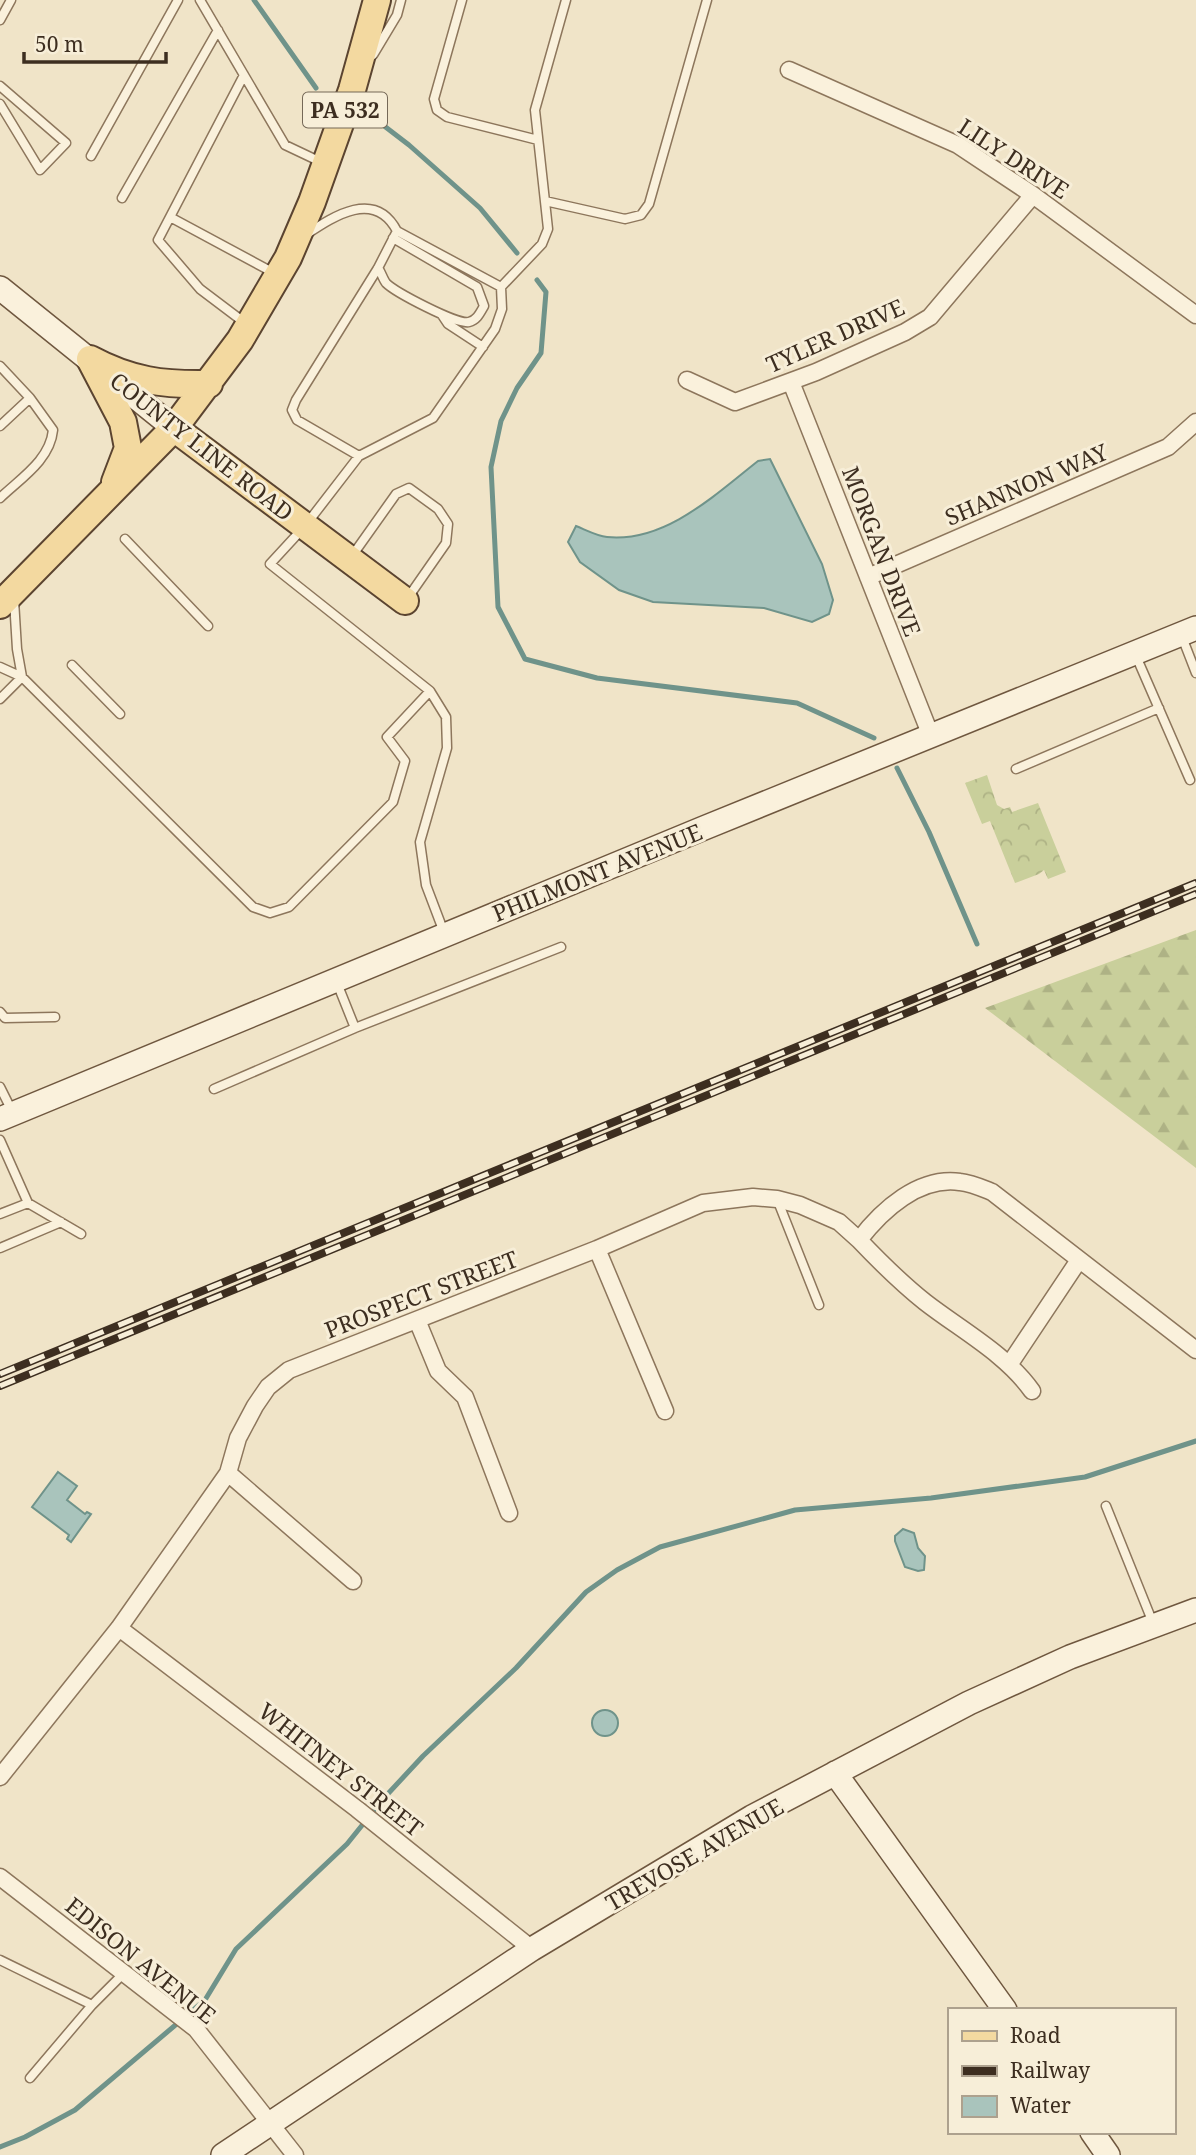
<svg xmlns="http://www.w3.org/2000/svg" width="1196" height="2155" viewBox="0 0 1196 2155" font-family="'Noto Serif',serif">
  <defs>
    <pattern id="forest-firs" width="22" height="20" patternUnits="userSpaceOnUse" patternTransform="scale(1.75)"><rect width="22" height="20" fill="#c9cf9b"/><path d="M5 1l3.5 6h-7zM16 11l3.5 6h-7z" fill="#aeb285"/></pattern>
    <pattern id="park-crowns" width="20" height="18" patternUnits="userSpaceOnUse" patternTransform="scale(1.75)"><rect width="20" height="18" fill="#c9cf9b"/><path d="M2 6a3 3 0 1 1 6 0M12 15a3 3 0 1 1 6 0" fill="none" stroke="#aeb285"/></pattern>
  </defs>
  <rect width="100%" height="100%" fill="#f0e4c8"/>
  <!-- forest -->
  <path fill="url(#forest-firs)" d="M 1196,930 L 1196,1168 L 985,1008 Z"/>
  <!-- park -->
  <path fill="url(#park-crowns)" d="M 987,775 L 997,805 L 1004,809 L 1010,807 L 1012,812 L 1038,803 L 1066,872 L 1048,879 L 1044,870 L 1039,874 L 1015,883 L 990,821 L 982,824 L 965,783 Z"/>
  <!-- water -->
  <path fill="#a9c4bc" stroke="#6f938a" stroke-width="2" d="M 770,459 L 822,564 L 833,600 L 829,614 L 812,622 L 764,608 L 653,602 L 619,590 L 580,562 L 568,542 L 576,526 C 586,530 597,536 607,537 C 665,543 716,494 758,461 Z
    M 58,1472 L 77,1486 L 67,1500 L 85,1514 L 87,1512 L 91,1514 L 71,1542 L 67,1539 L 69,1535 L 32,1507 Z
    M 903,1529 L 914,1533 L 918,1548 L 925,1556 L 924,1570 L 918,1571 L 905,1567 L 895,1541 L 895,1536 Z
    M592 1723a13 13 0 1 1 26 0a13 13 0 1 1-26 0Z"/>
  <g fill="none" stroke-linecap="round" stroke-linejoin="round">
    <!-- stream -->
    <path stroke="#6f938a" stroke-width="5" d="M 254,0 L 316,88
      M 379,122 L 409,145 L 480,208 L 517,253
      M 537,280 L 546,292 L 541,353 L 517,388 L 501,421 L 491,467 L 498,607 L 525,659 L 597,678 L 797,703 L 874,738
      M 897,768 L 929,832 L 977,944
      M 0,2147 L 25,2137 L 75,2110 L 205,2000 L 236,1949 L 347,1844 L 384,1798 L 423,1756 L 516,1668 L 586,1592 L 617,1570 L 660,1547 L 795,1510 L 931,1498 L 1085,1477 L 1196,1441"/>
    <!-- lane casing -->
    <g stroke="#8d765c" stroke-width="11">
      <path id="lane" d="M 200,0 L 285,145 L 323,163
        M 462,0 L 434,99 L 437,110 L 447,117 L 538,140
        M 0,20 L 11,0
        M 373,55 L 397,15 L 401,0
        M 244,75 L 170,217 L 276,274
        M 0,86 L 66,143 L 40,170 L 0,104
        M 91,156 L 178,0
        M 122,198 L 218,30
        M 545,201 L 625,219 L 641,215 L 649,204 L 707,0
        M 170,217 L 158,240 L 200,289 L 245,323
        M 307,234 C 334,216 375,189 397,231
        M 378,268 C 381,272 383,279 386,283 C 395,292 457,325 469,322 C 477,320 480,313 484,306 L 477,287 L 393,238
        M 442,315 L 448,324 L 483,347
        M 0,366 L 30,398 L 0,426
        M 359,456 L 297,420 L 292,410 L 296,400 L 378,268 L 397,231 L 501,287
        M 0,498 C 21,478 50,460 53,430 L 30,398
        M 125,539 L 208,626
        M 352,556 L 396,494 L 409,488 L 438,509 L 448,524 L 446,543 L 407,599
        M 14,600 L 17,649 L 22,677
        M 1182,637 L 1196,673
        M 1136,656 L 1190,780
        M 72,665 L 120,714
        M 0,667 L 22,677
        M 430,691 L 446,717 L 447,748 L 420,842 L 426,885 L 445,935
        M 0,699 L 22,677 L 253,907 L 270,913 L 289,907 L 393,802 L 405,761 L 387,737 L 430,691 L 270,564 L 305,526 L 359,456 L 433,418 L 495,329 L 502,309 L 501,287 L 542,244 L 548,229 L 535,110 L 566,0
        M 1016,769 L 1159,708
        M 337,983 L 355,1028 L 561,947
        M 0,1012 L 5,1018 L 55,1017
        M 0,1087 L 12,1111
        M 214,1089 L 355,1028
        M 0,1140 L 28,1203 L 81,1234
        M 777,1199 L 819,1305
        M 0,1214 L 28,1203
        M 0,1248 L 61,1222
        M 1106,1506 L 1153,1623
        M 0,1960 L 92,2005 L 124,1973
        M 30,2078 L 92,2005"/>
    </g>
    <!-- street casing -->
    <g stroke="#8d765c" stroke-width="19">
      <path id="street" d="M 789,70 L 958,145 L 1033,195 L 1196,315
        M 687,380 L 735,402 L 816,372 L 905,332 L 930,317 L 1033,195
        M 791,382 L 931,736
        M 868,577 L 1168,447 L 1196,422
        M 859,1240 C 880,1262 901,1283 925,1302 C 961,1330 1006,1354 1032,1391
        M 597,1249 L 665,1411
        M 417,1320 L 438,1371 L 465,1397 L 509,1513
        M 1009,1365 L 1079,1260
        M 228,1473 L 353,1581
        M 119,1628 L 357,1809 L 532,1949
        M 0,1777 L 119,1628 L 228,1473 L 238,1438 L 255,1406 L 268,1387 L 289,1370 L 597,1249 L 703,1203 L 753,1197 L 777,1199 L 800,1205 L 839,1222 L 859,1240 C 882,1210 919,1176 960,1182 C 971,1183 982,1188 992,1192 L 1196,1350
        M 0,1877 L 196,2029 L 295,2155"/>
    </g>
    <!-- secondary casing -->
    <g stroke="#6f573f" stroke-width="26">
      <path id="secondary" d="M 0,288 L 174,428
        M 0,1119 L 704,828 L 1196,628
        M 835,1773 L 1005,2010
        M 1092,2132 L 1108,2155
        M 223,2155 L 532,1949 L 752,1817 L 969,1703 L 1070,1657 L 1196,1610"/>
    </g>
    <!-- primary casing -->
    <g stroke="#5b4430" stroke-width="30">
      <path id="primary" d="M 90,359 L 123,422 L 128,448 L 115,482
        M 90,359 C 131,381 163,385 209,384
        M 174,428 L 405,601
        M 0,605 L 174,428 L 240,340 L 288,258 L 312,202 L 352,90 L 377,0"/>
    </g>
    <!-- lane -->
    <use href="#lane" stroke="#faf1dc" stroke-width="8"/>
    <!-- street -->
    <use href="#street" stroke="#faf1dc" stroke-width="16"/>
    <!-- secondary -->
    <use href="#secondary" stroke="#faf1dc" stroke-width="23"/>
    <!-- primary -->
    <use href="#primary" stroke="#f3d9a0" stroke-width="26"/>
    <!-- rail casing -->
    <g stroke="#3d2e20" stroke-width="8">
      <path id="rail" d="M 0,1374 L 1196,883
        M 0,1386 L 1196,894"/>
    </g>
    <!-- rail -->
    <use href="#rail" stroke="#f7eed8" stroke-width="5" stroke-dasharray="16" stroke-linecap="butt"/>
  </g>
  <g text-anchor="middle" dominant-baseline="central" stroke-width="6" stroke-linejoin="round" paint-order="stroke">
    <!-- shield labels -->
    <rect fill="#f7eed8" stroke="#756857" stroke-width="2" x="303" y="92.5" width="84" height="35" rx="5"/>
    <g font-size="21" font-weight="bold" fill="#3d2e20">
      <text x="345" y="110">PA 532</text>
    </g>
    <!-- street labels -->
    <g font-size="23" fill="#3d2e20" stroke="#f7eed8">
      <text transform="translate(1014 158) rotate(33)">LILY DRIVE</text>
      <text transform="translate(835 335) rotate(-24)">TYLER DRIVE</text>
      <text transform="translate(202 446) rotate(38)">COUNTY LINE ROAD</text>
      <text transform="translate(1026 484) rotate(-23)">SHANNON WAY</text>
      <text transform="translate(882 551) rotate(69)">MORGAN DRIVE</text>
      <text transform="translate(597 872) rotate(-22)">PHILMONT AVENUE</text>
      <text transform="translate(421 1294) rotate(-21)">PROSPECT STREET</text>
      <text transform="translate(341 1769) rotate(38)">WHITNEY STREET</text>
      <text transform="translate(694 1854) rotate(-30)">TREVOSE AVENUE</text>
      <text transform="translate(141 1960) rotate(39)">EDISON AVENUE</text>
    </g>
  </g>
  <!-- legend -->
  <rect x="948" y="2008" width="228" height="126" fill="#f7eed8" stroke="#ada18e" stroke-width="2"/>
  <rect x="962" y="2031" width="35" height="10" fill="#f3d9a0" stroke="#ada18e" stroke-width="2"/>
  <text x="1010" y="2043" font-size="21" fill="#3d2e20">Road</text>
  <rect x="962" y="2066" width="35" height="10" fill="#3d2e20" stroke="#ada18e" stroke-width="2"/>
  <text x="1010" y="2078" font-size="21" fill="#3d2e20">Railway</text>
  <rect x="962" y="2096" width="35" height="21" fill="#a9c4bc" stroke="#ada18e" stroke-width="2"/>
  <text x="1010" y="2113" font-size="21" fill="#3d2e20">Water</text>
  <!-- scale -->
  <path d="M24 52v10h142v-10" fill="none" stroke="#3d2e20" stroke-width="3.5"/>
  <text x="35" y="52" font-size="21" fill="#3d2e20" stroke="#f7eed8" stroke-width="5" paint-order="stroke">50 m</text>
</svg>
